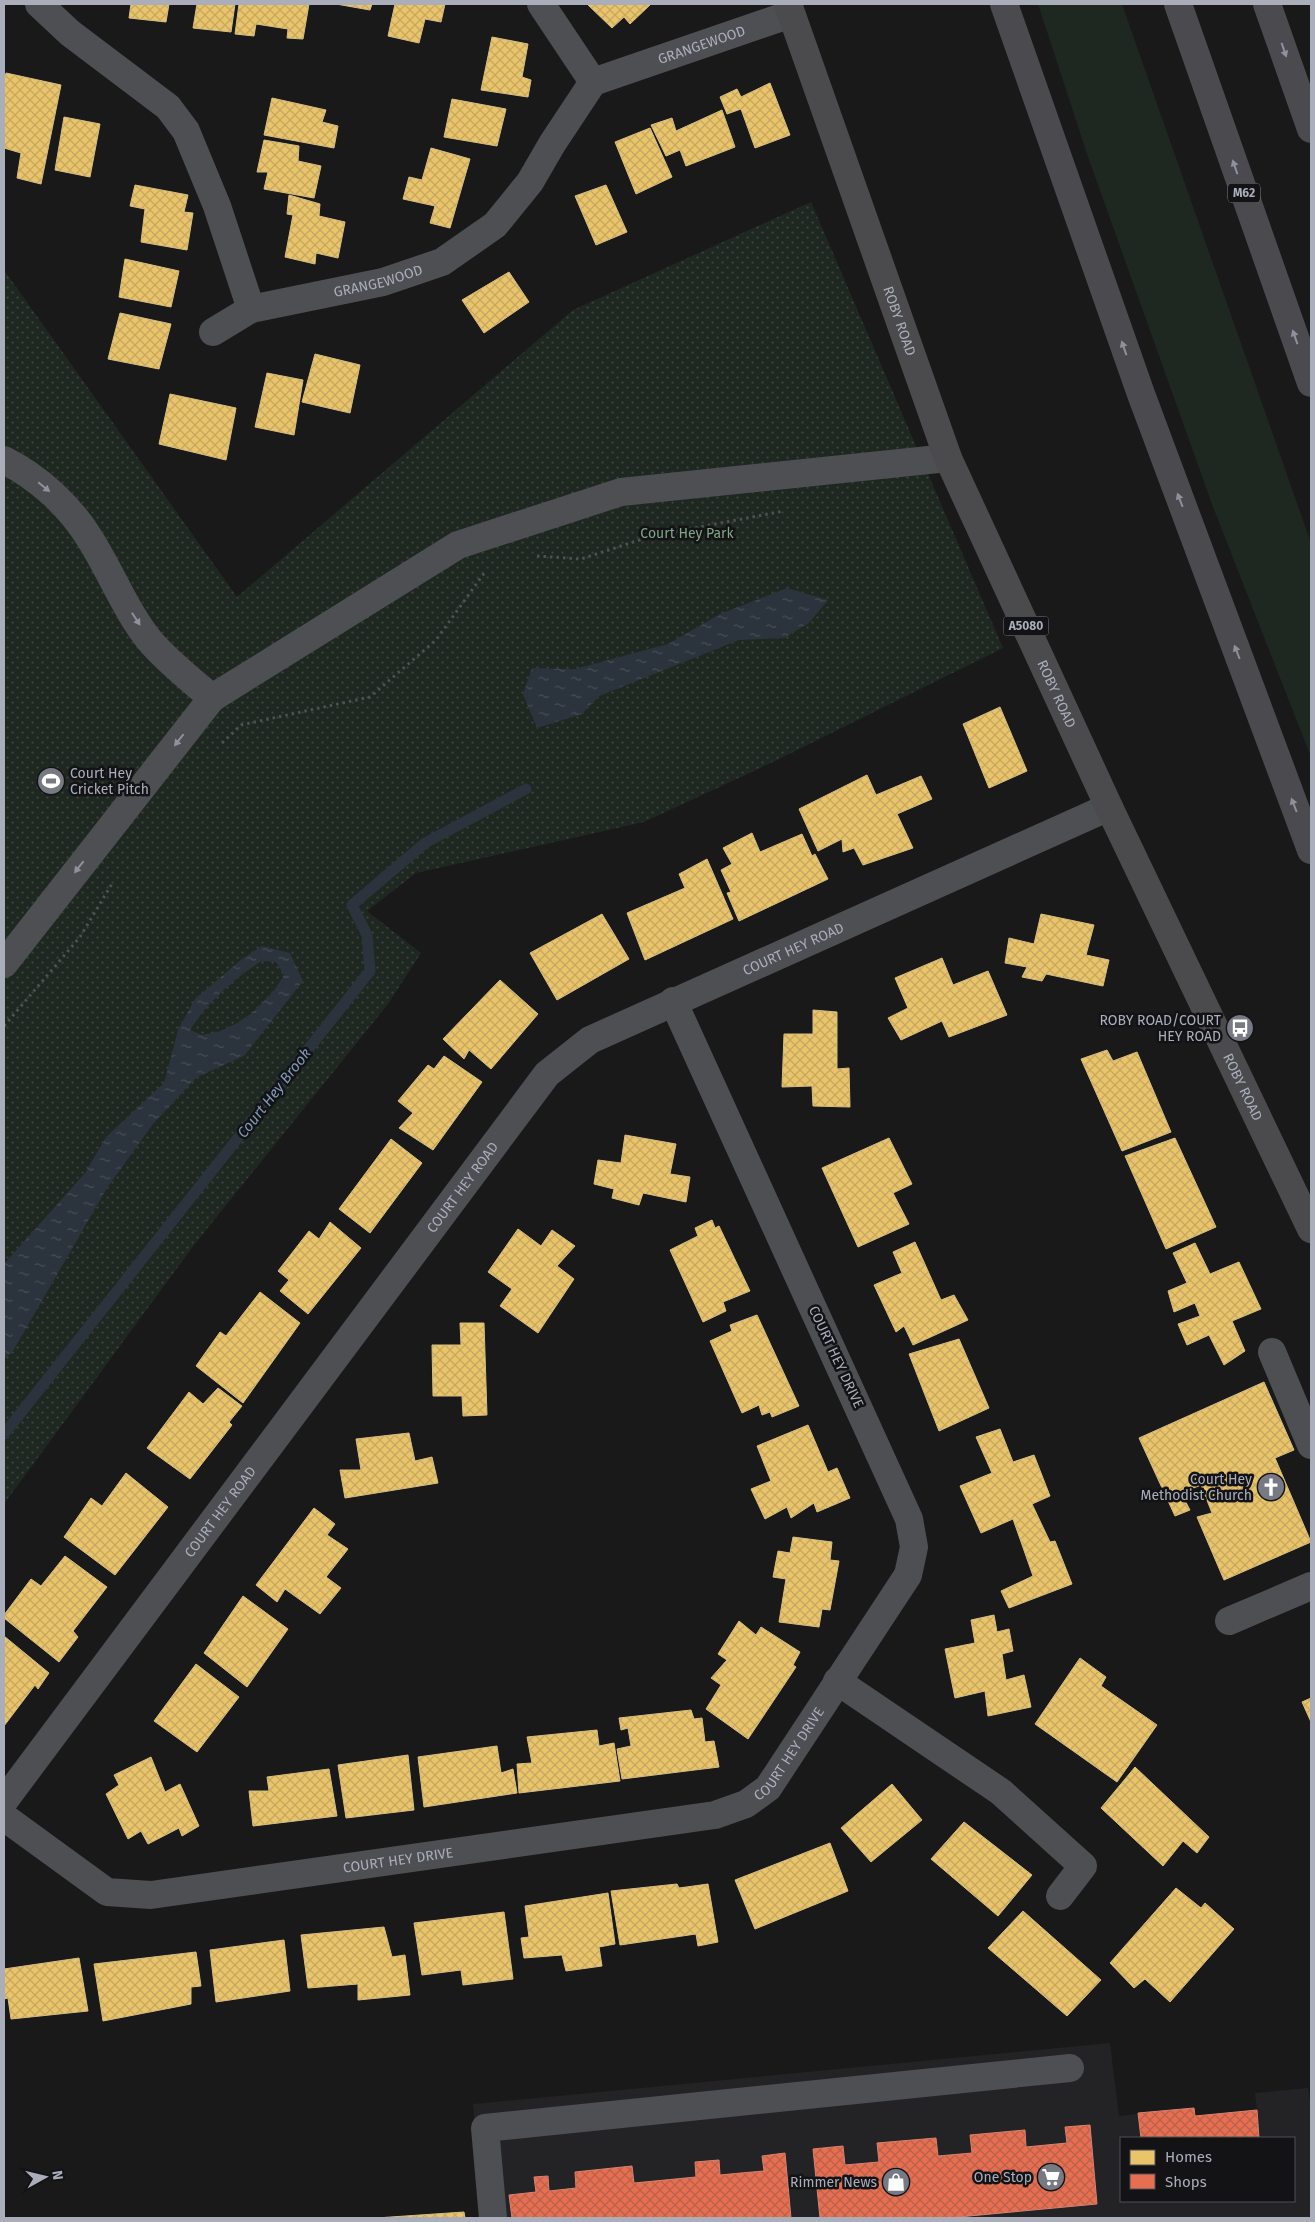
<svg xmlns="http://www.w3.org/2000/svg" width="1315" height="2222" viewBox="0 0 1315 2222" font-family="'Fira Sans',sans-serif">
  <defs>
    <pattern id="park-dots" width="8" height="8" patternUnits="userSpaceOnUse" patternTransform="scale(1.25)"><rect width="8" height="8" fill="#1f2721"/><path d="M2 2h.1M6 6h.1" fill="none" stroke="#3d443f" stroke-width="1.8" stroke-linecap="round"/></pattern>
    <pattern id="water-ripples" width="26" height="14" patternUnits="userSpaceOnUse" patternTransform="scale(1.25)"><rect width="26" height="14" fill="#2b333c"/><path d="M2 4q2-2 4 0t4 0M15 11q2-2 4 0t4 0" fill="none" stroke="#474e56"/></pattern>
    <pattern id="homes-cross-hatch" width="8" height="8" patternUnits="userSpaceOnUse" patternTransform="scale(1.25)"><rect width="8" height="8" fill="#e9c46a"/><path d="M0 0l8 8M0 8l8-8" fill="none" stroke="#c5a760"/></pattern>
    <pattern id="shops-cross-hatch" width="8" height="8" patternUnits="userSpaceOnUse" patternTransform="scale(1.25)"><rect width="8" height="8" fill="#e76f51"/><path d="M0 0l8 8M0 8l8-8" fill="none" stroke="#ba604b"/></pattern>
  </defs>
  <rect width="100%" height="100%" fill="#19191a"/>
  <!-- built -->
  <path fill="#232326" fill-rule="evenodd" d="M 1110,2043 L 1119,2116 L 1194,2108 L 1195,2116 L 1257,2110 L 1255,2093 L 1308,2088 L 1311,2107 L 1311,2218 L 482,2218 L 473,2104 ZM 1121,2138 L 1294,2138 L 1294,2201 L 1121,2201 Z"/>
  <!-- grass -->
  <path fill="#1f2721" d="M 1038,4 L 1122,4 L 1311,543 L 1311,757 L 1213,507 L 1087,154 Z"/>
  <!-- park -->
  <path fill="url(#park-dots)" d="M 811,202 L 1003,648 L 773,762 L 644,822 L 416,873 L 367,911 L 421,953 L 388,1004 L 194,1245 L 4,1504 L 4,270 L 237,597 L 573,310 Z"/>
  <!-- water -->
  <path fill="url(#water-ripples)" fill-rule="evenodd" d="M 787,588 L 828,600 L 809,623 L 784,638 L 739,640 L 599,696 L 582,714 L 537,728 L 523,694 L 532,668 L 575,669 L 668,644 L 720,614 Z
    M 262,946 L 290,953 L 303,981 L 244,1056 L 197,1077 L 153,1124 L 107,1188 L 13,1351 L 4,1359 L 4,1264 L 85,1173 L 106,1137 L 164,1083 L 178,1030 L 195,999 L 242,959 ZM 262,961 L 276,962 L 284,975 L 273,992 L 252,1013 L 237,1023 L 221,1031 L 202,1035 L 190,1030 C 207,1003 235,977 262,961 Z"/>
  <!-- homes -->
  <path fill="url(#homes-cross-hatch)" stroke="#d6bd82" d="M 131,4 L 169,4 L 166,22 L 129,18 Z
    M 197,4 L 235,4 L 231,32 L 193,28 Z
    M 239,4 L 309,4 L 303,39 L 287,38 L 288,29 L 256,24 L 254,36 L 235,34 Z
    M 336,4 L 372,4 L 370,10 Z
    M 395,4 L 445,4 L 441,22 L 425,19 L 419,43 L 388,36 Z
    M 587,4 L 651,4 L 630,24 L 624,17 L 612,28 Z
    M 492,37 L 528,44 L 522,77 L 531,80 L 528,97 L 481,90 Z
    M 6,73 L 61,85 L 41,184 L 17,178 L 21,153 L 4,148 L 4,82 Z
    M 770,83 L 790,135 L 755,148 L 741,109 L 727,114 L 720,97 L 737,89 L 741,97 Z
    M 272,98 L 326,110 L 322,122 L 338,126 L 334,148 L 264,135 Z
    M 452,99 L 506,109 L 497,146 L 444,137 Z
    M 722,110 L 735,147 L 686,166 L 680,150 L 666,156 L 651,125 L 672,118 L 676,131 Z
    M 64,117 L 100,124 L 90,177 L 55,170 Z
    M 650,128 L 672,177 L 636,194 L 615,142 Z
    M 264,140 L 299,146 L 298,161 L 321,166 L 314,198 L 264,189 L 268,172 L 257,172 Z
    M 431,148 L 470,159 L 450,228 L 430,223 L 435,206 L 403,199 L 409,177 L 422,180 Z
    M 135,185 L 188,195 L 184,212 L 193,213 L 187,250 L 141,242 L 145,209 L 130,206 Z
    M 606,185 L 627,232 L 596,245 L 575,196 Z
    M 289,195 L 320,204 L 319,216 L 345,222 L 338,258 L 316,253 L 315,264 L 285,257 L 293,215 L 287,214 Z
    M 125,259 L 179,271 L 171,307 L 119,297 Z
    M 509,272 L 529,302 L 484,333 L 462,300 Z
    M 120,313 L 171,324 L 159,369 L 108,359 Z
    M 315,354 L 360,365 L 350,413 L 302,402 Z
    M 267,373 L 303,380 L 294,435 L 255,427 Z
    M 170,394 L 236,408 L 226,460 L 159,444 Z
    M 1000,707 L 1027,771 L 989,788 L 963,724 Z
    M 867,775 L 876,795 L 921,776 L 932,799 L 897,814 L 913,848 L 863,865 L 854,848 L 843,852 L 842,839 L 818,851 L 799,809 Z
    M 752,833 L 760,852 L 802,834 L 812,856 L 815,854 L 828,879 L 739,921 L 727,893 L 731,892 L 721,870 L 732,864 L 723,848 Z
    M 707,859 L 733,919 L 645,960 L 627,913 L 685,888 L 679,874 Z
    M 602,914 L 629,959 L 557,1000 L 530,953 Z
    M 1041,914 L 1094,925 L 1086,955 L 1109,960 L 1103,986 L 1046,974 L 1042,981 L 1022,977 L 1027,967 L 1005,963 L 1009,938 L 1034,944 Z
    M 942,958 L 953,985 L 988,971 L 1007,1015 L 949,1037 L 942,1021 L 901,1040 L 888,1018 L 908,1008 L 895,978 Z
    M 500,980 L 538,1014 L 491,1069 L 469,1050 L 464,1059 L 443,1039 Z
    M 813,1010 L 837,1012 L 837,1069 L 849,1068 L 850,1107 L 813,1106 L 812,1086 L 782,1087 L 784,1034 L 813,1034 Z
    M 1107,1050 L 1113,1061 L 1137,1052 L 1171,1132 L 1122,1151 L 1081,1059 Z
    M 444,1056 L 482,1082 L 433,1150 L 399,1128 L 413,1113 L 398,1101 L 428,1065 L 434,1069 Z
    M 625,1135 L 676,1144 L 670,1174 L 690,1177 L 686,1202 L 643,1193 L 639,1205 L 612,1198 L 614,1189 L 594,1184 L 598,1160 L 621,1163 Z
    M 889,1138 L 912,1184 L 893,1193 L 909,1224 L 858,1247 L 822,1168 Z
    M 1175,1138 L 1216,1227 L 1166,1249 L 1125,1156 Z
    M 391,1139 L 422,1163 L 370,1233 L 339,1209 Z
    M 712,1220 L 715,1228 L 719,1226 L 750,1291 L 723,1302 L 726,1311 L 703,1322 L 670,1250 L 698,1236 L 695,1228 Z
    M 330,1222 L 361,1248 L 308,1314 L 280,1291 L 289,1280 L 278,1271 L 309,1231 L 319,1239 Z
    M 518,1229 L 541,1246 L 552,1230 L 575,1246 L 557,1266 L 574,1279 L 538,1333 L 500,1306 L 512,1289 L 488,1272 Z
    M 915,1242 L 941,1300 L 954,1295 L 968,1320 L 913,1345 L 904,1326 L 896,1332 L 874,1285 L 902,1273 L 893,1252 Z
    M 1195,1243 L 1210,1274 L 1239,1262 L 1261,1309 L 1232,1321 L 1245,1351 L 1224,1365 L 1209,1335 L 1187,1345 L 1178,1324 L 1200,1316 L 1195,1303 L 1174,1312 L 1168,1291 L 1187,1283 L 1173,1253 Z
    M 260,1292 L 300,1323 L 243,1403 L 196,1366 L 220,1332 L 226,1336 Z
    M 757,1315 L 799,1406 L 772,1417 L 770,1412 L 762,1415 L 759,1405 L 742,1413 L 710,1341 L 732,1331 L 730,1325 Z
    M 460,1323 L 484,1323 L 487,1415 L 463,1416 L 462,1396 L 433,1396 L 432,1345 L 461,1345 Z
    M 959,1339 L 989,1408 L 939,1431 L 909,1354 Z
    M 1264,1382 L 1294,1450 L 1275,1458 L 1311,1542 L 1224,1580 L 1197,1517 L 1212,1513 L 1201,1485 L 1181,1493 L 1190,1510 L 1175,1516 L 1139,1438 Z
    M 218,1388 L 242,1406 L 229,1422 L 232,1425 L 190,1479 L 147,1448 L 189,1392 L 203,1404 Z
    M 808,1425 L 828,1472 L 837,1468 L 850,1498 L 817,1512 L 814,1503 L 791,1518 L 787,1507 L 765,1519 L 751,1489 L 771,1481 L 757,1446 Z
    M 1000,1429 L 1013,1462 L 1034,1455 L 1050,1496 L 1032,1504 L 1050,1542 L 1055,1541 L 1072,1584 L 1009,1608 L 1001,1591 L 1033,1576 L 1013,1519 L 981,1533 L 960,1486 L 992,1473 L 976,1437 Z
    M 409,1433 L 415,1461 L 432,1457 L 438,1483 L 345,1498 L 340,1470 L 361,1470 L 356,1439 Z
    M 126,1473 L 168,1507 L 115,1575 L 64,1537 L 91,1498 L 102,1506 Z
    M 314,1508 L 335,1524 L 327,1535 L 348,1549 L 326,1577 L 341,1588 L 320,1614 L 285,1589 L 277,1602 L 256,1585 Z
    M 793,1537 L 832,1542 L 830,1560 L 839,1561 L 830,1610 L 822,1609 L 819,1627 L 779,1622 L 786,1579 L 773,1577 L 778,1551 L 790,1553 Z
    M 65,1556 L 107,1587 L 73,1631 L 78,1637 L 59,1662 L 4,1618 L 4,1615 L 31,1579 L 41,1586 Z
    M 243,1596 L 288,1629 L 247,1687 L 204,1653 Z
    M 994,1615 L 997,1632 L 1009,1629 L 1013,1651 L 1002,1654 L 1006,1680 L 1024,1675 L 1031,1707 L 988,1716 L 985,1691 L 955,1698 L 945,1649 L 975,1643 L 971,1620 Z
    M 739,1621 L 756,1635 L 761,1627 L 800,1652 L 793,1665 L 796,1667 L 748,1739 L 706,1709 L 721,1685 L 711,1678 L 727,1660 L 718,1654 Z
    M 4,1636 L 49,1673 L 38,1689 L 35,1685 L 4,1726 Z
    M 1080,1658 L 1106,1677 L 1101,1686 L 1157,1725 L 1117,1782 L 1035,1724 Z
    M 196,1664 L 239,1697 L 197,1752 L 154,1721 Z
    M 1311,1698 L 1311,1722 L 1302,1702 Z
    M 691,1710 L 694,1719 L 702,1718 L 705,1742 L 714,1741 L 719,1767 L 622,1779 L 617,1749 L 631,1746 L 628,1728 L 621,1730 L 619,1718 Z
    M 597,1730 L 599,1746 L 614,1743 L 620,1781 L 519,1793 L 517,1764 L 532,1763 L 527,1737 Z
    M 497,1746 L 501,1773 L 513,1769 L 517,1793 L 424,1807 L 418,1757 Z
    M 408,1755 L 414,1810 L 346,1818 L 338,1765 Z
    M 151,1757 L 165,1792 L 180,1784 L 199,1826 L 182,1836 L 179,1828 L 148,1844 L 141,1831 L 128,1839 L 106,1794 L 119,1785 L 114,1775 Z
    M 1135,1767 L 1209,1837 L 1197,1853 L 1183,1841 L 1163,1866 L 1101,1808 Z
    M 329,1769 L 337,1816 L 253,1826 L 249,1791 L 269,1791 L 267,1777 Z
    M 892,1784 L 922,1820 L 871,1862 L 841,1828 Z
    M 964,1822 L 1032,1875 L 998,1916 L 931,1859 Z
    M 830,1843 L 848,1891 L 755,1929 L 735,1880 Z
    M 677,1884 L 679,1888 L 708,1884 L 718,1942 L 698,1946 L 696,1934 L 620,1945 L 611,1891 Z
    M 1176,1888 L 1201,1908 L 1205,1903 L 1234,1929 L 1170,2002 L 1145,1979 L 1134,1988 L 1110,1963 Z
    M 608,1893 L 615,1944 L 599,1947 L 602,1966 L 566,1971 L 562,1955 L 524,1958 L 521,1938 L 529,1937 L 525,1906 Z
    M 1023,1911 L 1101,1980 L 1067,2016 L 988,1948 Z
    M 504,1912 L 513,1979 L 463,1985 L 461,1970 L 422,1975 L 414,1923 Z
    M 384,1927 L 392,1957 L 405,1955 L 410,1995 L 358,2000 L 358,1984 L 308,1988 L 301,1935 Z
    M 284,1940 L 290,1991 L 216,2002 L 210,1950 Z
    M 196,1952 L 201,1986 L 191,1987 L 191,2004 L 103,2021 L 94,1964 Z
    M 79,1958 L 88,2011 L 11,2019 L 8,1998 L 4,1999 L 4,1969 Z
    M 464,2212 L 465,2218 L 376,2218 Z"/>
  <!-- shops -->
  <path fill="url(#shops-cross-hatch)" stroke="#d58271" d="M 1194,2108 L 1195,2116 L 1257,2110 L 1259,2138 L 1141,2138 L 1138,2113 Z
    M 1090,2125 L 1097,2204 L 948,2218 L 820,2218 L 813,2149 L 843,2146 L 845,2165 L 879,2162 L 877,2143 L 936,2138 L 938,2156 L 972,2153 L 970,2135 L 1025,2130 L 1026,2147 L 1067,2143 L 1065,2127 Z
    M 785,2153 L 791,2218 L 512,2218 L 509,2195 L 536,2192 L 534,2177 L 548,2176 L 549,2191 L 576,2188 L 575,2172 L 632,2166 L 634,2183 L 696,2177 L 695,2162 L 719,2160 L 720,2175 L 741,2173 L 764,2171 L 762,2156 Z"/>
  <g fill="none" stroke-linecap="round" stroke-linejoin="round">
    <!-- stream -->
    <path stroke="#2b333c" stroke-width="11" d="M 4,1434 L 370,971 L 367,935 L 352,905 L 425,843 L 526,789"/>
    <!-- path -->
    <path stroke="#4f5054" stroke-width="3" stroke-dasharray="2.5 4" stroke-linecap="butt" d="M 537,556 L 581,559 L 652,536 L 784,511
      M 222,743 L 241,725 L 370,697 L 436,640 L 485,572
      M 4,1026 L 80,937 L 113,882"/>
    <!-- minor -->
    <g stroke="#4d4f53" stroke-width="28">
      <path id="s1" d="M 39,4 L 70,33 L 168,107 L 186,131 L 217,206 L 251,309 L 383,282 L 442,262 L 495,225 L 530,182 L 552,144 L 593,82 L 791,14"/>
      <path d="M 541,4 L 593,82"/>
      <path d="M 213,332 L 251,309"/>
      <path d="M 4,460 C 38,477 70,506 90,539 C 111,572 125,610 150,641 C 168,662 191,680 212,698 L 4,964"/>
      <path d="M 212,698 L 458,545 L 621,492 L 948,458"/>
      <path d="M 1272,1352 L 1311,1445"/>
      <path d="M 1229,1621 L 1311,1586"/>
      <path d="M 837,1681 L 1001,1792 L 1083,1866 L 1060,1896"/>
      <path id="s2" d="M 4,1801 L 547,1074 L 590,1040 L 1109,807"/>
      <path id="s3" d="M 4,1817 L 107,1892 L 151,1895 L 715,1815 L 746,1804 L 768,1788 L 908,1575 L 914,1547 L 909,1519 L 673,1001"/>
      <path d="M 493,2218 L 485,2128 L 1070,2068"/>
    </g>
    <!-- major -->
    <path stroke="#4b4b4e" stroke-width="28" id="s4" d="M 788,4 L 948,458 L 1109,807 L 1311,1229"/>
    <!-- highway -->
    <path stroke="#4b4b4f" stroke-width="28" d="M 1004,4 L 1141,394 L 1311,850
      M 1178,4 L 1311,383
      M 1267,4 L 1311,129"/>
  </g>
  <!-- one-way arrows -->
  <defs><path id="oneway-solid" d="M-6-.8H1V-3.2L6.5 0L1 3.2V.8H-6Z" transform="scale(1.25)"/></defs>
  <g fill="#8e909b">
    <use href="#oneway-solid" transform="translate(1284 50) rotate(71)"/>
    <use href="#oneway-solid" transform="translate(1235 167) rotate(-109)"/>
    <use href="#oneway-solid" transform="translate(1295 337) rotate(-109)"/>
    <use href="#oneway-solid" transform="translate(1124 348) rotate(-109)"/>
    <use href="#oneway-solid" transform="translate(1180 500) rotate(-111)"/>
    <use href="#oneway-solid" transform="translate(1237 652) rotate(-111)"/>
    <use href="#oneway-solid" transform="translate(1294 805) rotate(-111)"/>
  </g>
  <g fill="#8e929c">
    <use href="#oneway-solid" transform="translate(44 487) rotate(39)"/>
    <use href="#oneway-solid" transform="translate(136 619) rotate(57)"/>
    <use href="#oneway-solid" transform="translate(179 740) rotate(128)"/>
    <use href="#oneway-solid" transform="translate(79 867) rotate(128)"/>
  </g>
  <!-- icons -->
  <defs>
    <g id="stadium-disc" transform="scale(1.4375)"><circle r="9.5" fill="#777a83" stroke="#131316"/><path d="M0-5a6.5 5 0 1 0 0 10a6.5 5 0 1 0 0-10ZM-3.5-1.8h7v3.6h-7Z" fill="#fff"/></g>
    <g id="bus-disc" transform="scale(1.4375)"><circle r="9.5" fill="#777a83" stroke="#131316"/><path d="M-5-6H5V4H4V6H2V4H-2V6H-4V4H-5ZM-3.5-4V0h7V-4ZM-3.5 1.2v1.5H-2V1.2ZM2 1.2v1.5H3.5V1.2Z" fill="#fff"/></g>
    <g id="church-disc" transform="scale(1.4375)"><circle r="9.5" fill="#777a83" stroke="#131316"/><path d="M-1.2-6h2.4v3.5h3.3v2.4h-3.3V6h-2.4V-.1h-3.3v-2.4h3.3Z" fill="#fff"/></g>
    <g id="supermarket-disc" transform="scale(1.4375)"><circle r="9.5" fill="#777a83" stroke="#131316"/><path d="M-6-5.5h2.5l.6 2H6L4.5 2H-2.5L-4.4-4H-6ZM-1.5 3.2a1.3 1.3 0 1 0 .1 0ZM3 3.2a1.3 1.3 0 1 0 .1 0Z" fill="#fff"/></g>
    <g id="shop-disc" transform="scale(1.4375)"><circle r="9.5" fill="#777a83" stroke="#131316"/><path d="M-5-2.5h2.3a2.7 3.5 0 0 1 5.4 0H5L5.5 6h-11ZM-1.5-2.5h3a1.5 2.3 0 0 0-3 0Z" fill="#fff"/></g>
  </defs>
  <g fill-rule="evenodd">
    <use href="#stadium-disc" x="51" y="781"/>
    <use href="#bus-disc" x="1240" y="1028"/>
    <use href="#church-disc" x="1271" y="1487"/>
    <use href="#supermarket-disc" x="1051" y="2177"/>
    <use href="#shop-disc" x="896" y="2182"/>
  </g>
  <g text-anchor="middle" dominant-baseline="central" stroke-width="5" stroke-linejoin="round" paint-order="stroke">
    <!-- shield labels -->
    <g fill="#131316" stroke="#7d808a" stroke-width="1">
      <rect x="1228" y="183.5" width="32" height="19" rx="4"/>
      <rect x="1003.5" y="616.5" width="45" height="19" rx="4"/>
    </g>
    <g font-size="12" font-weight="bold" fill="#aaaebb">
      <text x="1244" y="193">M62</text>
      <text x="1026" y="626">A5080</text>
    </g>
    <!-- street labels -->
    <g font-size="14" fill="#aaaebb" stroke="#131316">
      <text stroke="none"><textPath href="#s1" startOffset="935">GRANGEWOOD</textPath></text>
      <text stroke="none"><textPath href="#s1" startOffset="515">GRANGEWOOD</textPath></text>
      <text stroke="none"><textPath href="#s4" startOffset="336">ROBY ROAD</textPath></text>
      <text stroke="none"><textPath href="#s4" startOffset="741">ROBY ROAD</textPath></text>
      <text stroke="none"><textPath href="#s2" startOffset="1185">COURT HEY ROAD</textPath></text>
      <text stroke="none"><textPath href="#s4" startOffset="1176">ROBY ROAD</textPath></text>
      <text stroke="none"><textPath href="#s2" startOffset="766">COURT HEY ROAD</textPath></text>
      <text transform="translate(836 1357) rotate(65)">COURT HEY DRIVE</text>
      <text stroke="none"><textPath href="#s2" startOffset="361">COURT HEY ROAD</textPath></text>
      <text stroke="none"><textPath href="#s3" startOffset="841">COURT HEY DRIVE</textPath></text>
      <text stroke="none"><textPath href="#s3" startOffset="421">COURT HEY DRIVE</textPath></text>
    </g>
    <!-- park labels -->
    <g font-size="14" fill="#81a685" stroke="#131316">
      <text x="687" y="533">Court Hey Park</text>
    </g>
    <!-- poi labels -->
    <g font-size="14" fill="#aaaebb" stroke="#131316" text-anchor="end">
      <text x="70" y="773" text-anchor="start">Court Hey<tspan x="70" dy="16">Cricket Pitch</tspan></text>
      <text x="1221" y="1020">ROBY ROAD/COURT<tspan x="1221" dy="16">HEY ROAD</tspan></text>
      <text x="1252" y="1479">Court Hey<tspan x="1252" dy="16">Methodist Church</tspan></text>
      <text x="1032" y="2177">One Stop</text>
      <text x="877" y="2182">Rimmer News</text>
    </g>
    <!-- water labels -->
    <g font-size="15" font-style="italic" fill="#809ab6" stroke="#131316">
      <text transform="translate(274 1093) rotate(-52)">Court Hey Brook</text>
    </g>
  </g>
  <!-- border -->
  <rect width="1315" height="2222" fill="none" stroke="#aaaebb" stroke-width="10"/>
  <!-- legend -->
  <rect x="1120" y="2137" width="175" height="65" fill="#131316" stroke="#4f5158"/>
  <rect x="1130" y="2150" width="25" height="15" fill="#e9c46a" stroke="#4f5158"/>
  <text x="1165" y="2162" font-size="15" fill="#aaaebb">Homes</text>
  <rect x="1130" y="2174" width="25" height="15" fill="#e76f51" stroke="#4f5158"/>
  <text x="1165" y="2187" font-size="15" fill="#aaaebb">Shops</text>
  <!-- north arrow -->
  <g transform="translate(45 2177) rotate(82)" stroke="#131316" stroke-width="4" paint-order="stroke">
  <path d="M0-4L9 19L0 12L-9 19Z" fill="#aaaebb"/>
  <text y="-8" font-size="14" font-weight="bold" text-anchor="middle" fill="#aaaebb">N</text>
  </g>
</svg>
